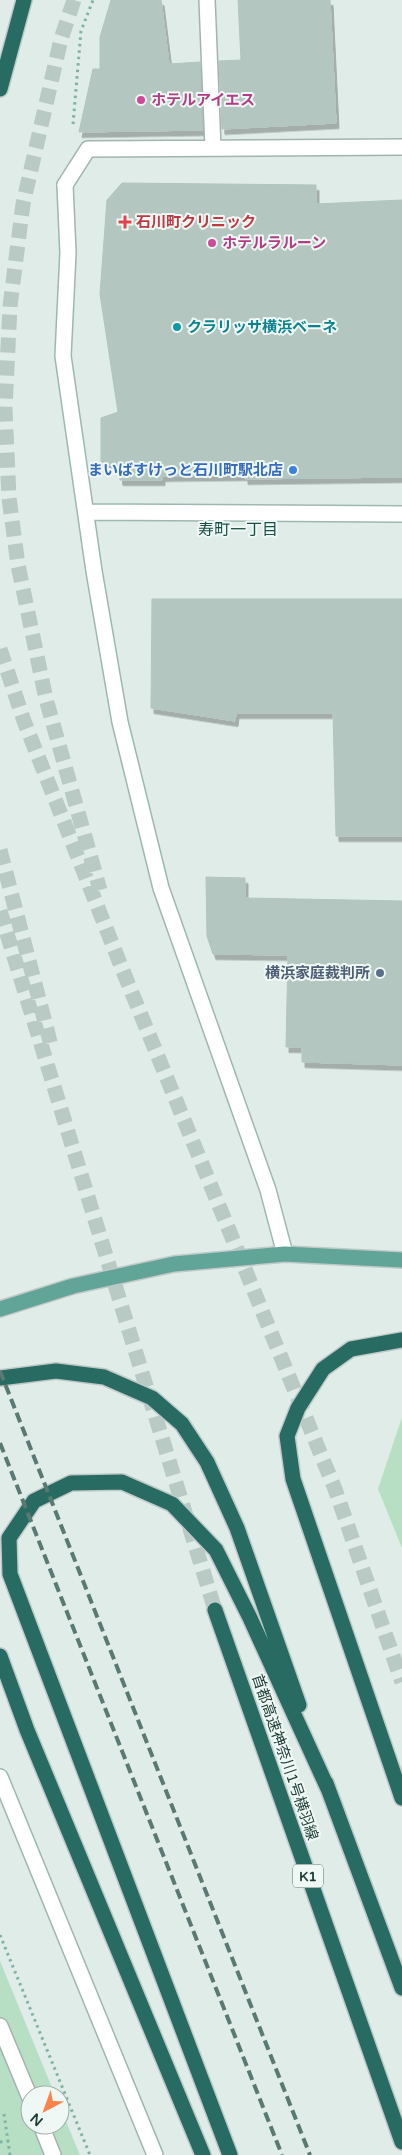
<svg xmlns="http://www.w3.org/2000/svg" width="402" height="2155" viewBox="0 0 402 2155" font-family="'Varela Round','Noto Sans JP',sans-serif">
  <defs>
    <filter id="shadow"><feDropShadow dx="3" dy="5.5" stdDeviation="0" flood-color="#0004"/></filter>
  </defs>
  <rect width="100%" height="100%" fill="#dfece7"/>
  <!-- green -->
  <path fill="#b6dfc4" d="M 402,1417 L 402,1548 L 378,1489 Z
    M 0,1961 L 55,2095 L 30,2095 L 30,2125 L 60,2125 L 60,2107 L 80,2155 L 0,2155 Z"/>
  <!-- building -->
  <path fill="#b4c6c0" stroke="#b1c5be" filter="url(#shadow)" d="M 111,0 L 161,0 L 169,64 L 200,62 L 203,130 L 79,132 L 93,69 L 100,69 L 100,37 Z
    M 238,0 L 330,0 L 336,123 L 222,129 L 219,61 L 241,60 Z
    M 122,183 L 316,185 L 316,204 L 402,200 L 402,477 L 245,479 L 245,475 L 162,476 L 162,480 L 120,480 L 118,463 L 101,467 L 101,418 L 118,412 L 100,294 L 107,200 Z
    M 152,599 L 402,599 L 402,836 L 336,836 L 333,713 L 236,713 L 235,721 L 151,708 Z
    M 206,877 L 245,878 L 245,898 L 402,901 L 402,1065 L 302,1062 L 302,1047 L 286,1047 L 288,955 L 213,954 L 207,936 Z"/>
  <g fill="none" stroke-linecap="round" stroke-linejoin="round">
    <!-- highway-tunnel -->
    <path stroke="#b9c9c4" stroke-width="15" stroke-dasharray="15 8" stroke-linecap="butt" d="M 74,0 L 61,39 L 23,204 L 10,306 L 5,408 L 9,498 L 18,565 L 46,699 L 100,890
      M 0,649 L 24,721 L 123,971 L 335,1489 L 402,1682
      M 0,850 L 52,1049
      M 0,911 L 215,1610"/>
    <!-- street casing -->
    <g stroke="#a2b4af" stroke-width="18">
      <path id="street" d="M 207,0 L 213,148
        M 65,185 L 88,149 L 402,147
        M 0,2026 L 30,2098
        M 41,2125 L 53,2155"/>
    </g>
    <!-- secondary casing -->
    <g stroke="#9db8b0" stroke-width="18">
      <path id="secondary" d="M 65,185 L 68,253 L 63,356 L 94,571 L 120,722 L 161,888 L 268,1190 L 285,1254
        M 86,512 L 402,514
        M 0,1777 L 155,2155"/>
    </g>
    <!-- primary casing -->
    <g stroke="#c0c9c7" stroke-width="18">
      <path id="primary" d="M 0,1309 L 73,1286 L 174,1264 L 285,1254 L 402,1260"/>
    </g>
    <!-- highway casing -->
    <g stroke="#c0c9c7" stroke-width="18">
      <path id="highway" d="M 0,89 L 24,0
        M 402,1340 L 351,1349 L 323,1369 L 298,1408 L 287,1436 L 293,1479 L 402,1798
        M 0,1378 L 56,1371 L 104,1377 L 152,1398 L 182,1424 L 207,1462 L 237,1528 L 299,1705
        M 215,1610 L 402,2142
        M 0,1656 L 27,1730 L 203,2155
        M 326,1783 L 402,1988
        M 230,2155 L 10,1574 L 9,1538 L 34,1501 L 71,1483 L 122,1482 L 172,1504 L 216,1550 L 250,1618 L 329,1791"/>
    </g>
    <!-- path -->
    <path stroke="#7db2a5" stroke-width="3" stroke-dasharray="2.5 4" stroke-linecap="butt" d="M 73,124 L 81,31 L 93,0
      M 0,1935 L 90,2155
      M 4,2114 L 10,2155
      M 0,2142 L 9,2141"/>
    <!-- street -->
    <use href="#street" stroke="#fff" stroke-width="15"/>
    <!-- secondary -->
    <use href="#secondary" stroke="#fff" stroke-width="15"/>
    <!-- primary -->
    <use href="#primary" stroke="#60a598" stroke-width="15"/>
    <!-- highway -->
    <use href="#highway" stroke="#286b62" stroke-width="15"/>
    <!-- rail -->
    <path stroke="#597972" stroke-width="4" stroke-dasharray="10 5" stroke-linecap="butt" d="M 0,1371 L 310,2155
      M 0,1443 L 282,2155"/>
  </g>
  <!-- markers -->
  <g fill="#d1479c" stroke="#eff8f4" stroke-width="2">
    <circle cx="141" cy="100" r="5"/>
    <circle cx="212" cy="243" r="5"/>
  </g>
  <path fill="#e0444e" stroke="#eff8f4" stroke-width="2" d="M122.5 214.5h5v5h5v5h-5v5h-5v-5h-5v-5h5z"/>
  <circle fill="#0f9aa8" stroke="#eff8f4" stroke-width="2" cx="177" cy="327" r="5"/>
  <circle fill="#3f7fe0" stroke="#eff8f4" stroke-width="2" cx="293" cy="470" r="5"/>
  <circle fill="#5c6f8a" stroke="#eff8f4" stroke-width="2" cx="380" cy="973" r="5"/>
  <g text-anchor="middle" dominant-baseline="central" stroke-width="4" stroke-linejoin="round" paint-order="stroke">
    <!-- shield labels -->
    <rect fill="#eff8f4" stroke="#5d7570" stroke-width="1" x="293" y="1864.5" width="30" height="23" rx="4"/>
    <g font-size="14" font-weight="bold" fill="#1f3d37">
      <text x="308" y="1876">K1</text>
    </g>
    <!-- hotel labels -->
    <g font-size="15" font-weight="bold" fill="#b23c85" stroke="#eff8f4" text-anchor="start">
      <text x="151" y="100">ホテルアイエス</text>
      <text x="222" y="243">ホテルラルーン</text>
    </g>
    <!-- health labels -->
    <g font-size="15" font-weight="bold" fill="#be3a42" stroke="#eff8f4" text-anchor="start">
      <text x="136" y="222">石川町クリニック</text>
    </g>
    <!-- culture labels -->
    <g font-size="15" font-weight="bold" fill="#0d838f" stroke="#eff8f4" text-anchor="start">
      <text x="187" y="327">クラリッサ横浜ベーネ</text>
    </g>
    <!-- shop labels -->
    <g font-size="15" font-weight="bold" fill="#366cbe" stroke="#eff8f4" text-anchor="end">
      <text x="283" y="470">まいばすけっと石川町駅北店</text>
    </g>
    <!-- service labels -->
    <g font-size="15" font-weight="bold" fill="#4e5e75" stroke="#eff8f4" text-anchor="end">
      <text x="370" y="973">横浜家庭裁判所</text>
    </g>
    <!-- street labels -->
    <g font-size="15" fill="#1f3d37" stroke="#eff8f4">
      <text transform="translate(285 1757) rotate(71)">首都高速神奈川1号横羽線</text>
    </g>
    <!-- neighbourhood labels -->
    <g font-size="16" fill="#195047" stroke="#eff8f4">
      <text x="238" y="530">寿町一丁目</text>
    </g>
  </g>
  <!-- north arrow -->
  <g transform="translate(45 2110) rotate(221)"><circle r="24" fill="#eff8f4" stroke="#9cada8"/>
  <path d="M0-4L9 19L0 12L-9 19Z" fill="#fc844c"/>
  <text y="-8" font-size="14" font-weight="bold" text-anchor="middle" fill="#1f3d37">N</text>
  </g>
</svg>
